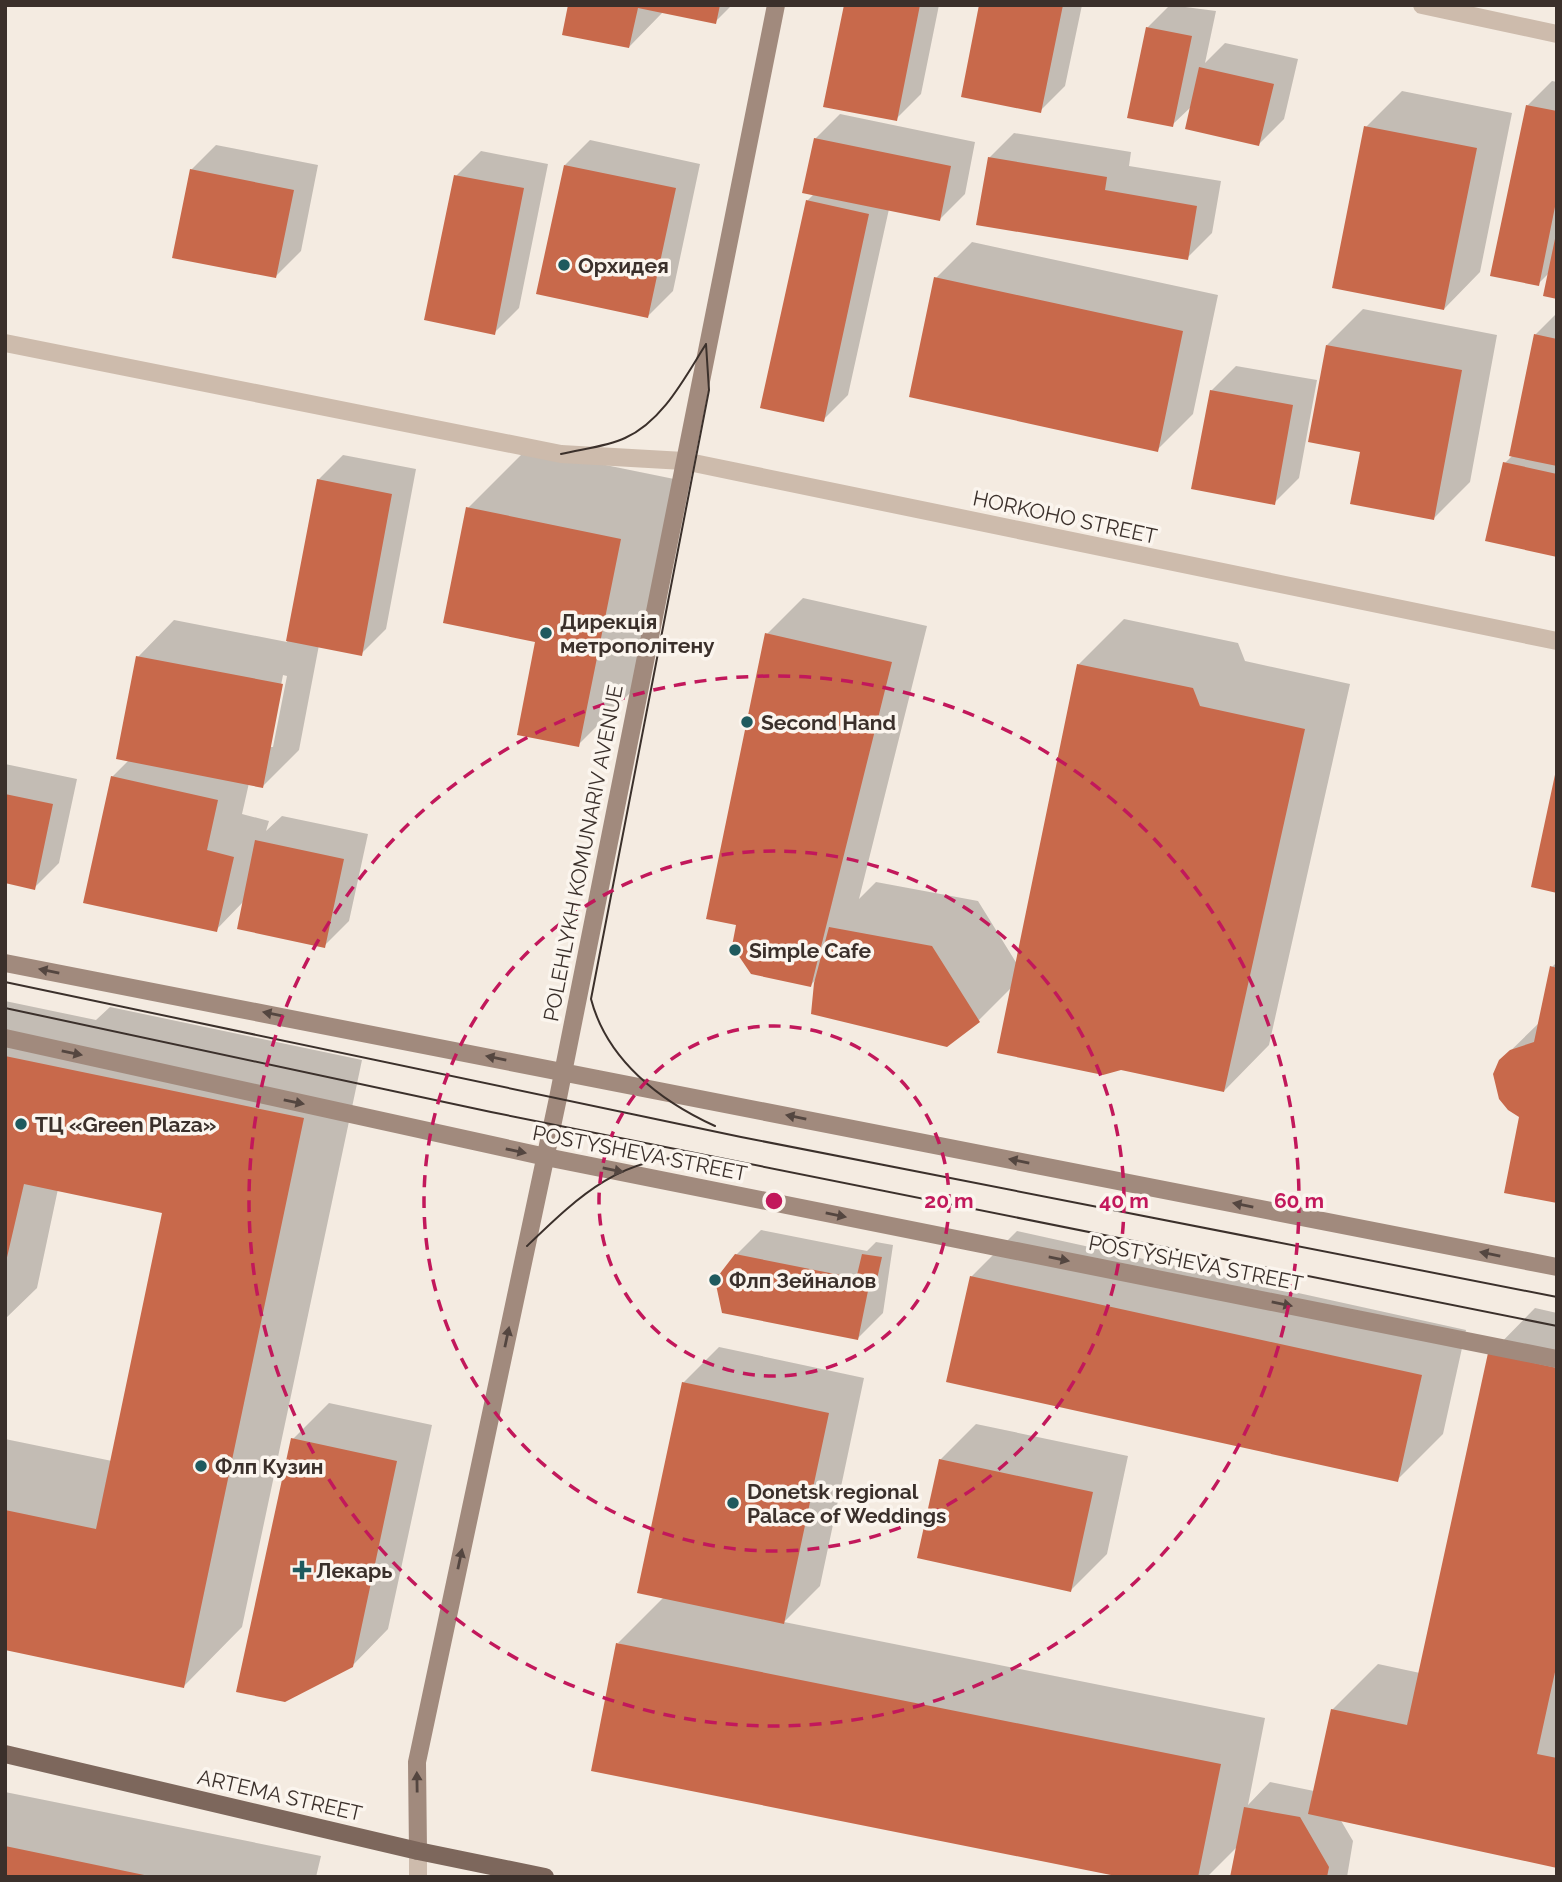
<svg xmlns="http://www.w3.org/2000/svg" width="1562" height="1882" viewBox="0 0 1562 1882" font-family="Raleway,sans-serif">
  <rect width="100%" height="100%" fill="#f4ebe1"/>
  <!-- shadow -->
  <path fill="#0003" fill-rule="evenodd" d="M 570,5 L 732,5 L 715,22 L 663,12 L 629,47 Z
    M 845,5 L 939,5 L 921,94 L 896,119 Z
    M 980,5 L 1082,5 L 1065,86 L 1040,111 Z
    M 1170,5 L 1216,11 L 1205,63 L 1225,43 L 1298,59 L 1284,119 L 1259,144 L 1192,106 L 1172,125 L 1147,28 Z
    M 1552,81 L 1557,82 L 1557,297 L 1549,273 L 1538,284 L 1527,106 Z
    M 1402,91 L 1512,113 L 1480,272 L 1444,309 L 1366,127 Z
    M 840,114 L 975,142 L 965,194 L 940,219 L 889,209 L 848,395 L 823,420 L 807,201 L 815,193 L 815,139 Z
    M 1014,133 L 1131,152 L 1129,166 L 1221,181 L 1212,233 L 1187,258 L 989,158 Z
    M 590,140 L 700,164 L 673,291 L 648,316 L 565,165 Z
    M 216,145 L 318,165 L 301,251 L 276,276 L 191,170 Z
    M 481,151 L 548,164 L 519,308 L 494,333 L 456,176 Z
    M 972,242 L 1218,295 L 1193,414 L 1157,450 L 936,278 Z
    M 1363,309 L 1497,335 L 1470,482 L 1434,518 L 1362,451 L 1327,345 Z
    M 1557,313 L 1557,555 L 1505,463 L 1513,455 L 1535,335 Z
    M 1236,366 L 1317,380 L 1299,478 L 1274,503 L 1211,391 Z
    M 527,449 L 679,480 L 637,686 L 578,745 L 537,640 L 468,508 Z
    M 343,455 L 416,469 L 386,629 L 361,654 L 319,645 L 299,750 L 263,786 L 249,783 L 242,814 L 269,821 L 266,831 L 282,816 L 368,834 L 349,921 L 324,946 L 244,901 L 216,930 L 112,777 L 129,760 L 138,657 L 174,620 L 287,642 L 318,480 ZM 283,675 L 287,676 L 273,747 L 269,747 Z
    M 803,598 L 927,626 L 859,899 L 876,882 L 978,901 L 1017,964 L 1078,665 L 1124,619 L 1238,643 L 1245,661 L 1350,684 L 1269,1045 L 1224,1091 L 1012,987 L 979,1020 L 816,979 L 811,985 L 738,924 L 767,634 Z
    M 5,764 L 77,779 L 59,863 L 34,888 L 5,882 Z
    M 1557,962 L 1557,1202 L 1500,1061 L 1541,1021 L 1552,967 Z
    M 5,1001 L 96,1020 L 110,1007 L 362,1060 L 242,1627 L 184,1686 L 5,1649 L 5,1439 L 112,1461 L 164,1212 L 58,1189 L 37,1288 L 5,1319 Z
    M 761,1230 L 867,1251 L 876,1242 L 893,1245 L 883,1313 L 858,1338 L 736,1255 Z
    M 1017,1231 L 1466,1330 L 1443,1434 L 1397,1480 L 971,1277 Z
    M 1535,1308 L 1557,1313 L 1557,1866 L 1340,1819 L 1353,1841 L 1347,1877 L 1232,1877 L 1238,1846 L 1207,1877 L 1129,1877 L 618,1643 L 664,1597 L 683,1383 L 719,1347 L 864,1378 L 820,1586 L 784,1622 L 1265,1718 L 1248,1805 L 1270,1782 L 1314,1791 L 1332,1710 L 1378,1664 L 1420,1673 L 1490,1354 Z
    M 329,1403 L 432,1425 L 388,1629 L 352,1666 L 293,1439 Z
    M 976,1424 L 1128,1456 L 1107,1554 L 1071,1590 L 940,1460 Z
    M 5,1792 L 321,1856 L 316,1877 L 5,1877 Z"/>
  <!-- building -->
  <path fill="#c8694b" d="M 568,5 L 720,5 L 716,24 L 638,8 L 629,48 L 562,35 Z
    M 844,5 L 920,5 L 897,121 L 823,107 Z
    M 979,5 L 1063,5 L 1041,113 L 961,97 Z
    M 1146,27 L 1192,36 L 1173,127 L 1127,118 Z
    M 1199,67 L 1274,84 L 1259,146 L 1185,129 Z
    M 1526,105 L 1557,111 L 1557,197 L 1539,286 L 1490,276 Z
    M 1364,126 L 1477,148 L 1444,310 L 1332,288 Z
    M 814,138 L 951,166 L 940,221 L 802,193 Z
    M 988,157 L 1107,177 L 1105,190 L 1197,206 L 1188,260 L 976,225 Z
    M 564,165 L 676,188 L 648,318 L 536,294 Z
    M 190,169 L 294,190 L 276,278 L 172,258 Z
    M 454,175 L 524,188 L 495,335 L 424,320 Z
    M 806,200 L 869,214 L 824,422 L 760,408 Z
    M 1556,234 L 1557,234 L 1557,299 L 1543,296 Z
    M 934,277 L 1183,331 L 1158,452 L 909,397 Z
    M 1534,334 L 1557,339 L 1557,466 L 1509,456 Z
    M 1326,345 L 1462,370 L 1434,520 L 1350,504 L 1360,452 L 1308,442 Z
    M 1210,390 L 1293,405 L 1275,505 L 1191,489 Z
    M 1503,462 L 1557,474 L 1557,557 L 1485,541 Z
    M 317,479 L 392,494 L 362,656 L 286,641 Z
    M 466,507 L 621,539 L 579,747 L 517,735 L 535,642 L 443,623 Z
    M 765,633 L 892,662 L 811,987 L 751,974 L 732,946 L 736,925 L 706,919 Z
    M 136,656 L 283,684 L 263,788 L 116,759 Z
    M 1077,664 L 1193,688 L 1200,706 L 1305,729 L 1224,1092 L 1121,1070 L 1103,1075 L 997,1053 Z
    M 1556,770 L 1557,770 L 1557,893 L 1531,887 Z
    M 111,776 L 218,800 L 207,850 L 234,857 L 217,932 L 83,903 Z
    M 5,794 L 53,804 L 35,890 L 5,883 Z
    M 255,840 L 344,859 L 325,948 L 237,929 Z
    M 829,927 L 932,946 L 980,1022 L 947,1047 L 811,1014 L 814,983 Z
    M 1550,966 L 1557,968 L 1557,1203 L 1504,1193 L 1519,1117 L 1508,1110 L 1499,1099 L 1493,1074 L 1499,1060 L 1510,1050 L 1534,1042 Z
    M 5,1056 L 304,1118 L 184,1688 L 5,1650 L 5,1510 L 96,1529 L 162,1213 L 24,1184 L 5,1266 Z
    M 735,1254 L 870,1281 L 858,1340 L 722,1313 L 715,1280 Z
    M 862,1254 L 882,1257 L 877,1279 L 857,1275 Z
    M 970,1276 L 1422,1375 L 1398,1482 L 946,1382 Z
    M 1488,1353 L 1557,1368 L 1557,1663 L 1537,1754 L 1557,1758 L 1557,1868 L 1308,1814 L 1331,1709 L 1407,1725 Z
    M 682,1382 L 829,1413 L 784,1624 L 637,1593 Z
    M 291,1438 L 397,1461 L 353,1667 L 285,1702 L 236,1692 Z
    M 939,1459 L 1093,1492 L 1071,1592 L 917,1558 Z
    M 616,1643 L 1221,1764 L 1198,1877 L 1121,1877 L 591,1771 Z
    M 1244,1807 L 1300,1817 L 1329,1867 L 1327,1877 L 1230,1877 Z
    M 5,1846 L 149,1876 L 149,1877 L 5,1877 Z"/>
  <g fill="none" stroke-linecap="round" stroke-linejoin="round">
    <!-- street -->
    <path stroke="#cdbbac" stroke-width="18" d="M 1422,5 L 1557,34
      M 5,343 L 561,454 L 684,461 L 1557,641
      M 418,1851 L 418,1877"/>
    <!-- secondary -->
    <path stroke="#a18a7d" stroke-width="18" d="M 5,963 L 1557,1267
      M 5,1038 L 546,1157 L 1557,1359
      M 418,1851 L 417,1762 L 558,1098 L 776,5"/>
    <!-- primary -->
    <path stroke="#7d675c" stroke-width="18" d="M 5,1754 L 418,1851 L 545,1877"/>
    <!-- tram -->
    <path stroke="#3b302b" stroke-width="2" d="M 706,344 L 709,390 L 591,999 C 607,1060 660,1101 715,1126
      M 561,454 C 581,449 606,447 625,438 C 663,421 685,377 706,344
      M 5,982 L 741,1137 L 1557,1297
      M 5,1008 L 491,1112 L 1557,1326
      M 527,1246 C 580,1195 622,1154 701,1157"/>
  </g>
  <!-- one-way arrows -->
  <defs><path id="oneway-solid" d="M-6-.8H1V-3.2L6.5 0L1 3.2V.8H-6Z" transform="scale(1.75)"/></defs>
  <g fill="#544640">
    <use href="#oneway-solid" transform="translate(49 971) rotate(-169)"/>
    <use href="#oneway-solid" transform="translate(273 1014) rotate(-169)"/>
    <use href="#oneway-solid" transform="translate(72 1053) rotate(12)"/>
    <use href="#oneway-solid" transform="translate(496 1058) rotate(-169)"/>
    <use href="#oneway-solid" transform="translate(294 1102) rotate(12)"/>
    <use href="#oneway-solid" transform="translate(796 1117) rotate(-169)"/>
    <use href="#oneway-solid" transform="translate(516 1151) rotate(12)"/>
    <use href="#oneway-solid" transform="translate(1019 1161) rotate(-169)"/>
    <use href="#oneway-solid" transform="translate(613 1170) rotate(11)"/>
    <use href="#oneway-solid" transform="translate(1243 1205) rotate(-169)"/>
    <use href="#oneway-solid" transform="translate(836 1215) rotate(11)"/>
    <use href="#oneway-solid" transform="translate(1490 1254) rotate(-169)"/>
    <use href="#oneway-solid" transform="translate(1059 1259) rotate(11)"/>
    <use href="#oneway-solid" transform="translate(1282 1304) rotate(11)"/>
    <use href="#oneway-solid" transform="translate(507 1337) rotate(-78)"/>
    <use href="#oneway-solid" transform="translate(460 1559) rotate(-78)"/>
    <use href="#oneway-solid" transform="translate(417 1782) rotate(-91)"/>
  </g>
  <!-- distance rings -->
  <g fill="none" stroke="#c2185b" stroke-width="3.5" stroke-dasharray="12 9">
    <circle cx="774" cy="1201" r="175"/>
    <circle cx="774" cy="1201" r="350"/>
    <circle cx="774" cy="1201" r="525"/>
  </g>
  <!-- markers -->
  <g fill="#1f5a5e" stroke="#fbf5ee" stroke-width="2.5">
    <circle cx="564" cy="265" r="7"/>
    <circle cx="546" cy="633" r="7"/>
    <circle cx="747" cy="722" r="7"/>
    <circle cx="735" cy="950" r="7"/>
    <circle cx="21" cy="1124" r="7"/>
    <circle cx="715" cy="1280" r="7"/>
    <circle cx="201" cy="1466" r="7"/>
    <circle cx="733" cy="1503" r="7"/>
    <path d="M298.5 1559.5h7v7h7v7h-7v7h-7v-7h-7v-7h7z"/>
  </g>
  <g text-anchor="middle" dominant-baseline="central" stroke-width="7" stroke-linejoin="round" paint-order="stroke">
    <!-- poi labels -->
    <g font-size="21" font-weight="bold" fill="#3b302b" stroke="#fbf5ee" text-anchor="start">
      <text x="578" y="265">Орхидея</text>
      <text x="560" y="621">Дирекція<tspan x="560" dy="24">метрополітену</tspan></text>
      <text x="761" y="722">Second Hand</text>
      <text x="749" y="950">Simple Cafe</text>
      <text x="35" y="1124">ТЦ «Green Plaza»</text>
      <text x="729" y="1280">Флп Зейналов</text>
      <text x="215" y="1466">Флп Кузин</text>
      <text x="747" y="1491">Donetsk regional<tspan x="747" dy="24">Palace of Weddings</tspan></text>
      <text x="316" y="1570">Лекарь</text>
    </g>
    <!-- street labels -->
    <g font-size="21" fill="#3b302b" stroke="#fbf5ee">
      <text transform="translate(1065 517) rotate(12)">HORKOHO STREET</text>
      <text transform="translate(583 853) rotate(-79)">POLEHLYKH KOMUNARIV AVENUE</text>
      <text transform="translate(640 1153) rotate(11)">POSTYSHEVA STREET</text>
      <text transform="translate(1196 1263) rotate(11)">POSTYSHEVA STREET</text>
      <text transform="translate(280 1795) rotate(13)">ARTEMA STREET</text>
    </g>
  </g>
  <circle cx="774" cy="1201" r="10" fill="#c2185b" stroke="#fbf5ee" stroke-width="3.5"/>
  <g font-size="21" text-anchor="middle" font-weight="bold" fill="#c2185b" stroke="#fbf5ee" stroke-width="7" stroke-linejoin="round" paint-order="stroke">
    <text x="949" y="1208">20 m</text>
    <text x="1124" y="1208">40 m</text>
    <text x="1299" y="1208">60 m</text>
  </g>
  <!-- border -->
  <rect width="1562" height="1882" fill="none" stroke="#3b302b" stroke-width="14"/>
</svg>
